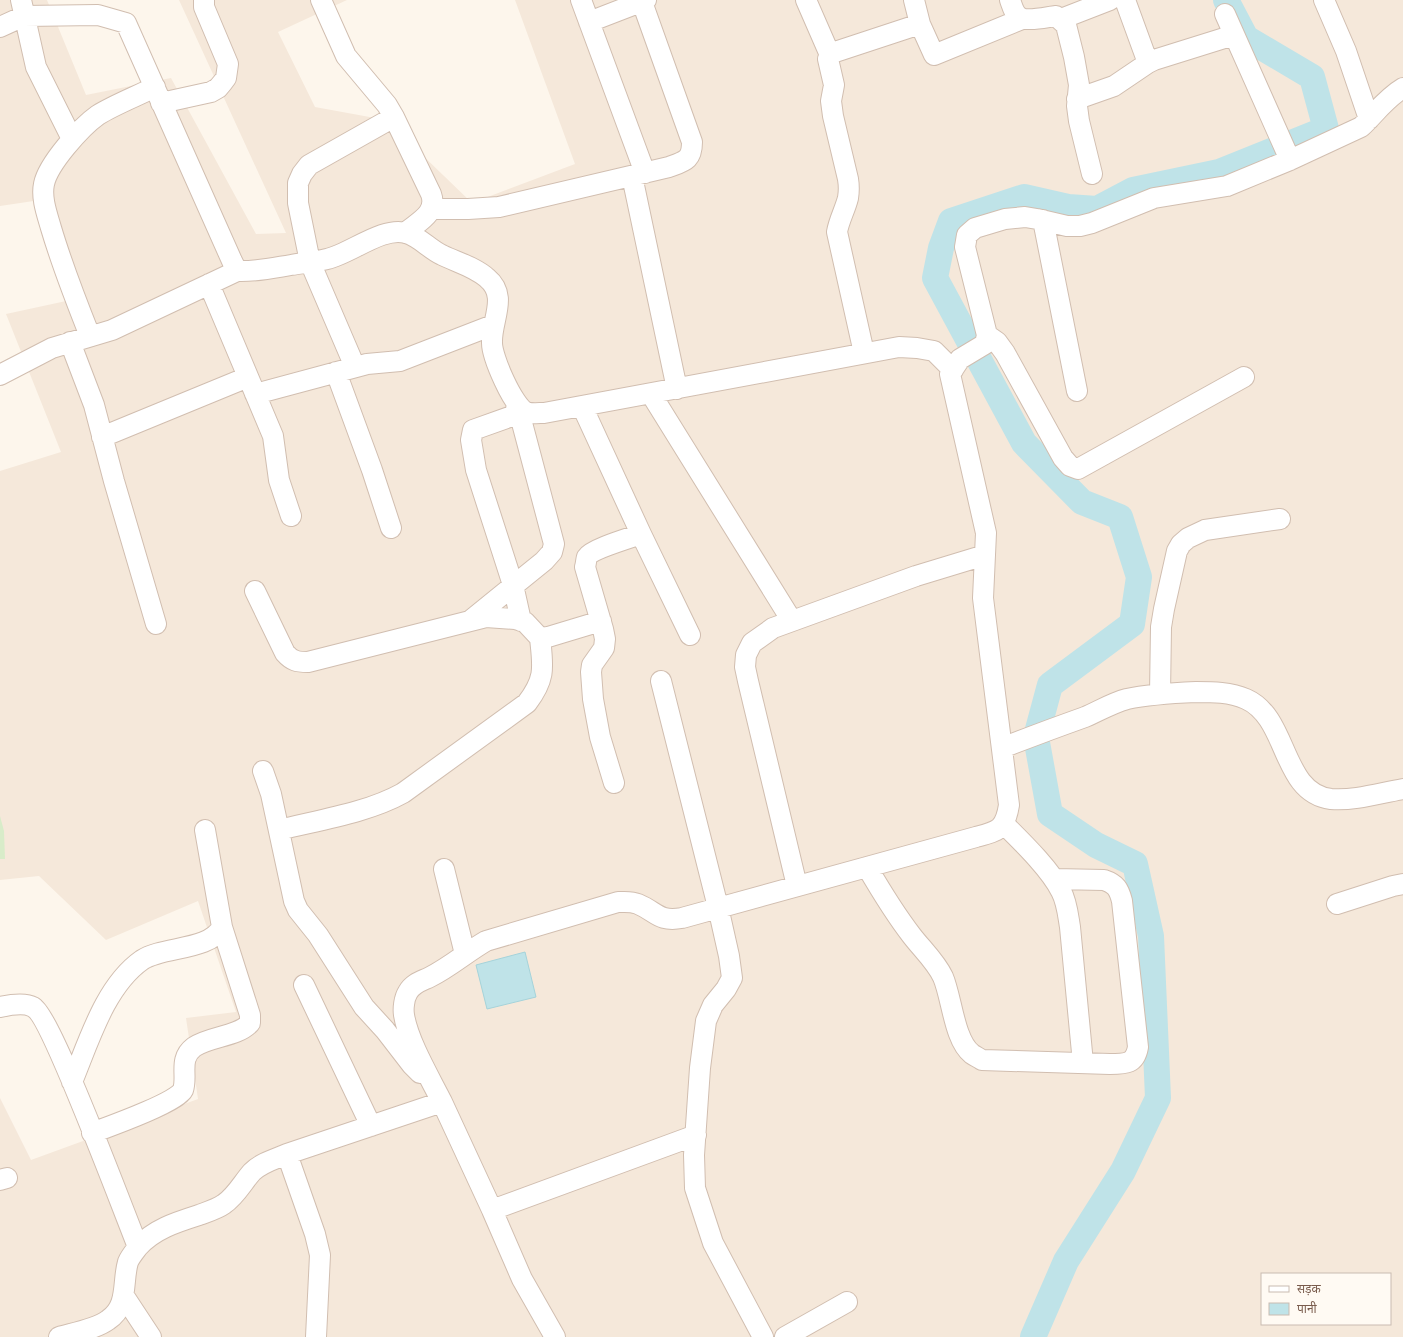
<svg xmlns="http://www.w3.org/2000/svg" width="1403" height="1337" viewBox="0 0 1403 1337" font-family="Mulish,'Noto Sans Devanagari',sans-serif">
  <rect width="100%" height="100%" fill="#fdf6ec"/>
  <!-- residential -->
  <path fill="#f5e8da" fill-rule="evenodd" d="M 0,0 L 47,0 L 86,95 L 171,78 L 256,234 L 286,233 L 179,0 L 347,0 L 278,32 L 315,107 L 386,120 L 472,203 L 575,164 L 515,0 L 1403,0 L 1403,1337 L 0,1337 L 0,1098 L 31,1160 L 198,1099 L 186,1018 L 236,1012 L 198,901 L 106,940 L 39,876 L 0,880 L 0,471 L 61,452 L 6,314 L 80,298 L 47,199 L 0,206 ZM 1262,1274 L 1390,1274 L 1390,1324 L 1262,1324 Z"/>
  <!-- green -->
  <path fill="#d8ecc9" d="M 0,816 L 4,831 L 5,859 L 0,859 Z"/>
  <!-- water -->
  <path fill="#bfe3e8" stroke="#a5d3da" d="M 525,952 L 536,997 L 487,1009 L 476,965 Z"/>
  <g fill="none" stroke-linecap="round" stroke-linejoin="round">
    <!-- river -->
    <path stroke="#bfe3e8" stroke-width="26" d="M 1033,1337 L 1066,1261 L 1123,1171 L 1158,1098 L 1151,936 L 1135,864 L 1096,845 L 1050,814 L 1036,737 L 1050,685 L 1132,624 L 1139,577 L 1120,517 L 1082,502 L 1024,443 L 935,278 L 941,248 L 951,221 L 1024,197 L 1068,207 L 1097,209 L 1133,190 L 1219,172 L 1326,129 L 1312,77 L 1246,38 L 1226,0"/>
    <!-- minor casing -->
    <g stroke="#d1beb0" stroke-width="22">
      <path id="minor" d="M 21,0 L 36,67 L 72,139
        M 321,0 L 346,56 L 387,105 L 394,117 L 431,194 C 438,213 418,222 405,233
        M 581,0 L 645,173
        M 806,0 L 830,55
        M 914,0 L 920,24 L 934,55 L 1022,19
        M 1010,0 C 1012,5 1013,11 1017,15 C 1024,23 1046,17 1056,16 L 1066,25 L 1074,57 L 1079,85 L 1077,106 L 1079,121 L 1092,174
        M 1125,0 L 1148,63
        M 1324,0 L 1346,51 L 1369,119
        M 1225,14 L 1290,160
        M 1061,19 L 1110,0
        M 589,22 L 646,0
        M 0,27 L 24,16 L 98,15 L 126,23 L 232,261 L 237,271 C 256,272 273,268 291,265 C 303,263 315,262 327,259 C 350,254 383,226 406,233 C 420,237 429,249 442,255 C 456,262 475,267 487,278 C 509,296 491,320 492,343 C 492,357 513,406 526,412 C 531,414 539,413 544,413 L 899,347 L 917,348 L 934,351 L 953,370
        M 1077,99 L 1114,86 L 1148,63 L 1154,60 L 1234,35
        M 161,103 L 211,92 L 218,88 L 223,82 L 226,78 L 228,64 L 204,7 L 204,0
        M 632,176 L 677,389
        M 432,209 L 468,209 L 499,207 L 669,167 C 685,161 692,160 692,142 L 642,2
        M 1043,220 L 1077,391
        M 209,284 L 273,436 L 279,480 L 291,516
        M 987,335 L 997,342 L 1005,353 L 1063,458 L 1070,466 L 1078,469 L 1244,377
        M 90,336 C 76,301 62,265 51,228 C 47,214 41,198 44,184 C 48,164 81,127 98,115 C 114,105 137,96 155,87
        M 70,342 L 94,405 L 114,481 L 156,624
        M 864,353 L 837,232 C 839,220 845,210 848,198 C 849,192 849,185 848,179 L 833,116 L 831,101 L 834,85 L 828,59 L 830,55 L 835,52 L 920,24
        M 355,367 L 310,262 L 298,203 L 298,183 L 302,174 L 309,165 L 394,117
        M 336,372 L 372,470 L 391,528
        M 0,375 L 52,348 L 112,330 L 237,271
        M 255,394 L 367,364 L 400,361 L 493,325
        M 651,394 L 792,621
        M 517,404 L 515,415 L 473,430 L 471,440 L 476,470 L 513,585 L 521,621
        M 582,406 L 641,534 L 690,635
        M 102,437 L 248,377
        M 255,591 L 285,653 C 292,661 297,662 308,662 L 486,617 L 515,619 L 525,622 L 540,638 L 548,637 L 601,621
        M 471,620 L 544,561 L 552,552 L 554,544 L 517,404
        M 661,681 L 718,907 L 729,956 L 732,978 L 726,989 L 713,1005 L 706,1021 L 700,1068 L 694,1155 L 695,1188 L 713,1243 L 763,1337
        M 1160,694 L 1161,627 L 1164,609 L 1177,551 L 1181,544 L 1188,538 L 1205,530 L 1280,519
        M 1002,748 C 1030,737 1057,727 1085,717 C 1099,711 1112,703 1127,699 C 1150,694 1172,693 1196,692 C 1213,692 1230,692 1246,699 C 1289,718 1281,793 1331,799 C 1354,801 1380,793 1403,789
        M 263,771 L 271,794 L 294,901 L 298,910 L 318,935 L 364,1007 L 385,1030 L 412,1065 L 420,1073
        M 614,783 L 600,737 L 593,699 L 591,672 L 592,665 L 604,648 L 605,639 L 603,629 L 585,567 C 586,564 586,560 587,557 C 592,549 630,538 641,534
        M 1004,824 C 1022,842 1050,869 1061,891 C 1067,902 1068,915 1070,927 L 1083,1063
        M 279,830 C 319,820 367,813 403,793 L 527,703 C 546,678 543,667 540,638
        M 867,867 C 881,891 895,914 912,936 C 922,949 936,962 943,977 C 952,998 954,1040 972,1054 C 975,1056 979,1058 982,1060 L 1110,1064 C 1126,1064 1135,1064 1138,1047 L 1122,901 C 1119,889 1116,884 1104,880 L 1054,879
        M 444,869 L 465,954
        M 797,886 L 748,681 L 745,667 L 746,655 L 752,643 L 773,628 L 916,576 L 985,555
        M 1337,904 L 1393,886 L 1403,884
        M 304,985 L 371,1126
        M 0,1007 C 9,1005 24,1002 33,1007 C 51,1016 125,1215 138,1247
        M 72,1082 C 89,1041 105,986 142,960 C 163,946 210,951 222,927 L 205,830
        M 442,1102 C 430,1078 408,1041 404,1015 C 403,1009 404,998 408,992 C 413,983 422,981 430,977 C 450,967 467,952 486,941 L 618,902 C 625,902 631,901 638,904 C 657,912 658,922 682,918 L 976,837 C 998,831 1005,830 1009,805 L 983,598 L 986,533 L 950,374 L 960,359 L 985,344 L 987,335 L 965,247 L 967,235 L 975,228 L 1005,219 L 1025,217 L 1037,219 L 1067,226 L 1080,226 L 1092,223 L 1154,198 L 1227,186 L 1290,160 L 1361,127 C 1375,114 1386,98 1403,88
        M 92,1133 C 108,1127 178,1102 183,1090 C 188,1076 178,1059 194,1047 C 210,1036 237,1037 250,1023 L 250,1015 L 222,927
        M 287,1154 L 315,1234 L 320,1255 L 316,1337
        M 0,1180 L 7,1178
        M 492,1210 L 696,1135
        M 124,1296 L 151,1337
        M 59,1337 C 73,1333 96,1329 108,1320 C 129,1306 122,1282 128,1262 C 130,1257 135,1251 138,1247 C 154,1229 177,1222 199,1215 C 207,1212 217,1209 224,1204 C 236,1196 243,1182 252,1172 C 261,1163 275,1159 287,1154 L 442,1102 L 492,1210 L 522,1279 L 555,1337
        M 785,1337 L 847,1302"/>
    </g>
    <!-- minor -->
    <use href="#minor" stroke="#fff" stroke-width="20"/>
  </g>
  <!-- legend -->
  <rect x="1261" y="1273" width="130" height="52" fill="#fffaf3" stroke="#cabbb1"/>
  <rect x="1269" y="1286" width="20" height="6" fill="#ffffff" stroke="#cabbb1"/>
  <text x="1297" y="1293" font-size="12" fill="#7a5c4d">सड़क</text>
  <rect x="1269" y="1303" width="20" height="12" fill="#bfe3e8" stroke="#cabbb1"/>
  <text x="1297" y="1313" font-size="12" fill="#7a5c4d">पानी</text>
</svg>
